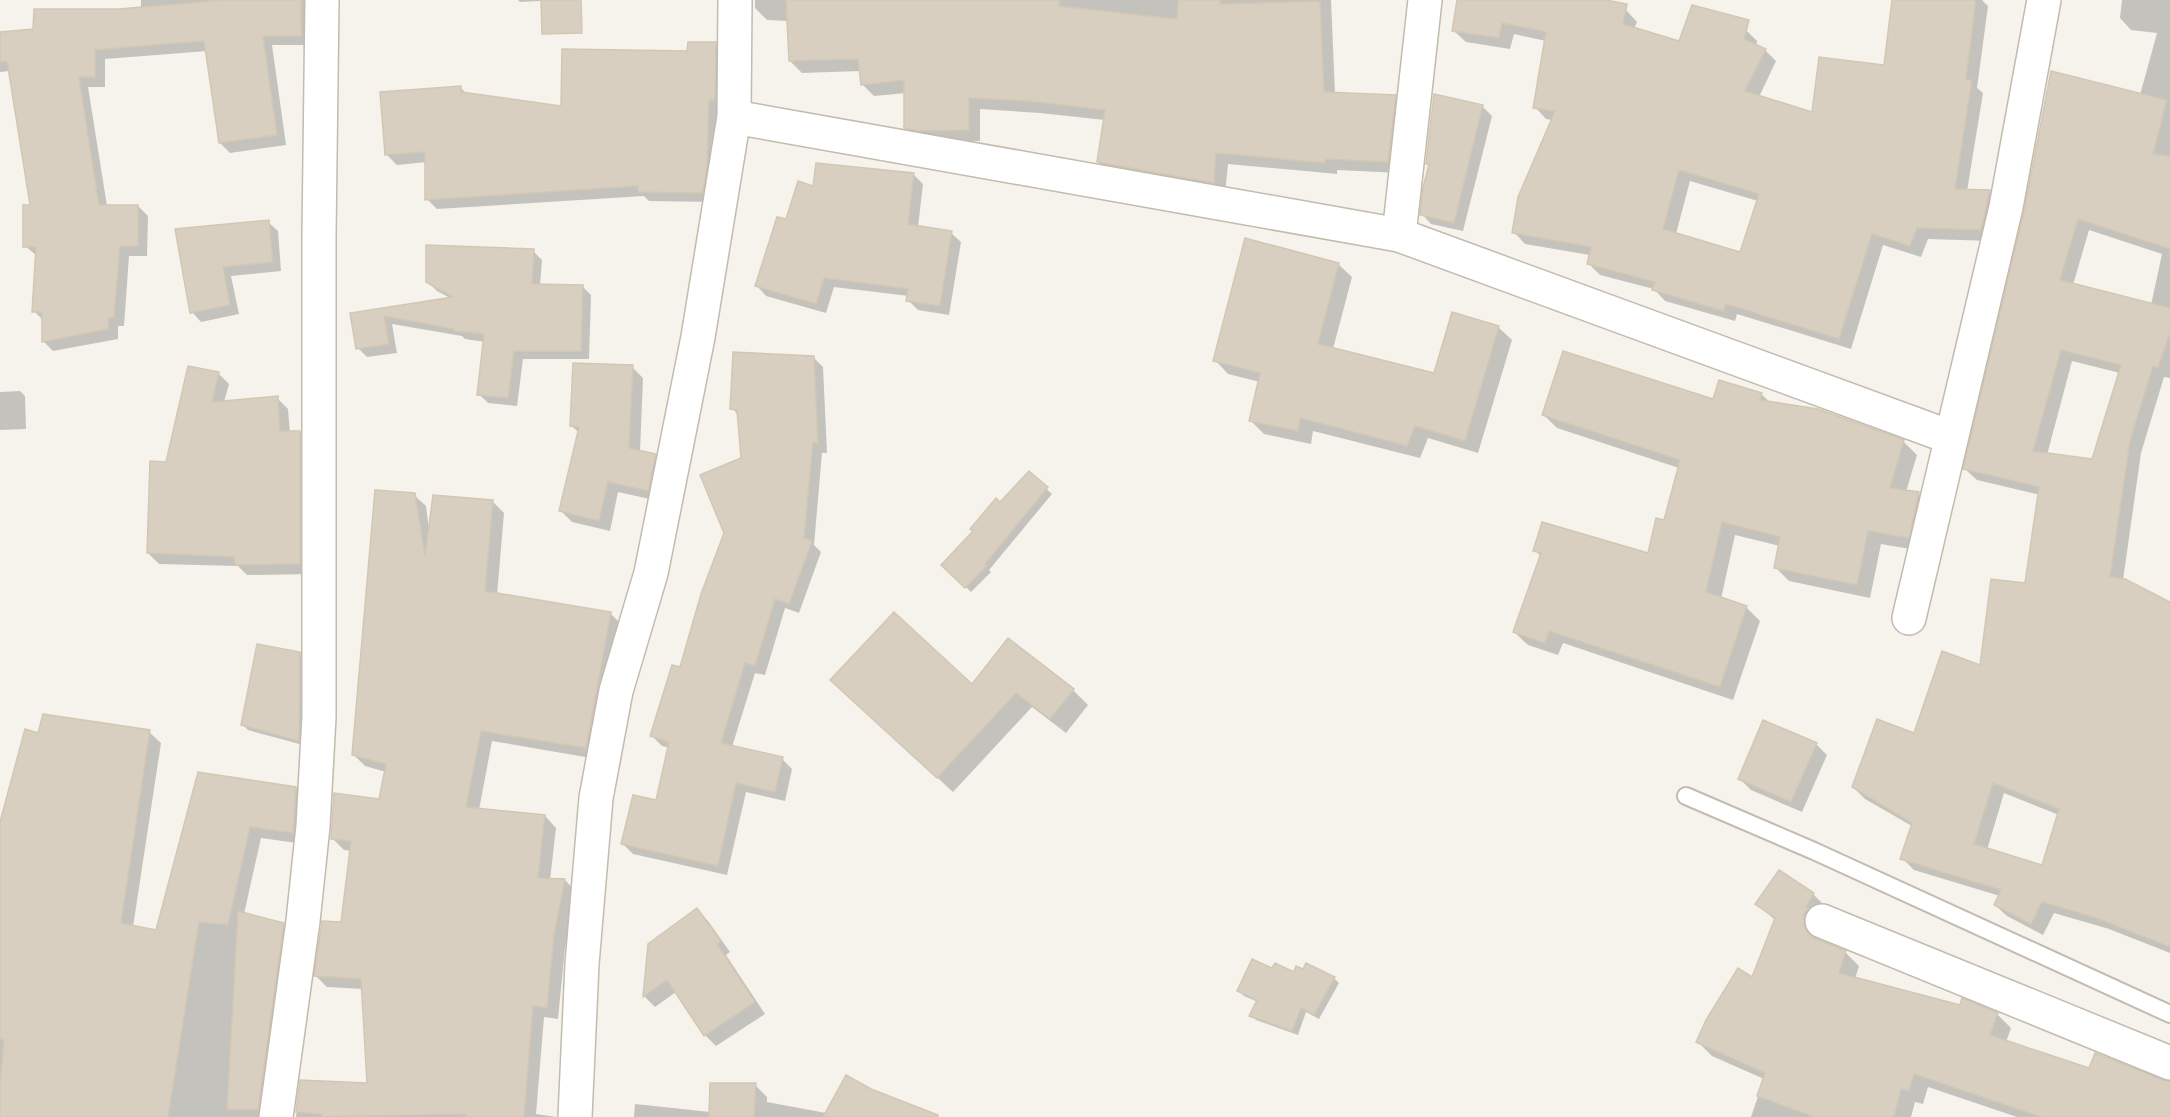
<svg xmlns="http://www.w3.org/2000/svg" width="2170" height="1117" viewBox="0 0 2170 1117" font-family="'Archivo Narrow',sans-serif">
  <rect width="100%" height="100%" fill="#f6f3ec"/>
  <!-- shadow -->
  <path fill="#0003" fill-rule="evenodd" d="M 141,0 L 310,0 L 310,45 L 272,45 L 286,145 L 230,153 L 220,143 L 207,51 L 105,59 L 105,87 L 88,87 L 107,206 L 138,206 L 148,216 L 147,256 L 129,256 L 124,326 L 118,326 L 118,339 L 53,351 L 43,341 L 44,321 L 34,311 L 37,256 L 25,246 L 32,206 L 10,71 L 0,72 L 0,33 L 35,30 L 141,11 Z
    M 518,0 L 559,0 L 520,2 Z
    M 755,0 L 1331,0 L 1335,94 L 1395,97 L 1407,109 L 1400,173 L 1337,170 L 1337,174 L 1228,164 L 1225,194 L 1110,174 L 1098,162 L 1105,120 L 1040,113 L 980,109 L 980,141 L 931,142 L 918,140 L 906,128 L 906,93 L 874,96 L 862,84 L 861,71 L 802,73 L 790,61 L 789,21 L 767,20 L 755,8 Z
    M 1459,0 L 1563,0 L 1626,10 L 1637,22 L 1634,29 L 1680,42 L 1746,30 L 1757,41 L 1756,46 L 1765,50 L 1776,61 L 1759,97 L 1813,114 L 1885,66 L 1893,0 L 1982,0 L 1988,6 L 1977,88 L 1983,93 L 1967,191 L 1989,192 L 2001,203 L 1992,241 L 1928,239 L 1921,257 L 1883,245 L 1851,349 L 1737,314 L 1735,321 L 1665,301 L 1654,289 L 1600,275 L 1588,263 L 1590,255 L 1525,244 L 1514,232 L 1552,120 L 1546,119 L 1535,107 L 1546,41 L 1514,34 L 1510,49 L 1466,42 L 1454,31 ZM 1690,181 L 1758,201 L 1741,254 L 1676,234 Z
    M 2122,0 L 2170,0 L 2170,378 L 2164,377 L 2141,453 L 2123,580 L 2170,604 L 2170,953 L 2109,929 L 2054,913 L 2043,935 L 2007,916 L 1995,905 L 2000,896 L 1914,870 L 1902,858 L 1912,826 L 1865,799 L 1853,787 L 1915,734 L 1981,667 L 2026,585 L 2040,495 L 1977,480 L 1965,469 L 2026,212 L 2140,95 L 2157,33 L 2131,30 L 2120,18 ZM 2089,230 L 2162,254 L 2151,305 L 2073,285 ZM 2072,361 L 2120,373 L 2093,461 L 2047,455 ZM 2004,793 L 2059,815 L 2043,866 L 1987,850 Z
    M 715,44 L 725,54 L 716,175 L 712,202 L 649,201 L 644,196 L 437,209 L 427,199 L 427,162 L 397,165 L 387,155 L 460,87 L 467,94 L 562,108 L 689,53 Z
    M 1482,106 L 1492,116 L 1463,231 L 1431,224 L 1422,214 L 1430,166 L 1427,163 Z
    M 913,174 L 923,184 L 918,227 L 951,233 L 961,242 L 949,315 L 918,310 L 908,300 L 909,296 L 834,287 L 826,313 L 766,296 L 757,286 L 787,221 L 815,187 Z
    M 268,222 L 278,231 L 281,271 L 231,276 L 239,314 L 201,322 L 192,312 L 177,230 Z
    M 533,251 L 542,260 L 540,285 L 582,286 L 591,295 L 589,359 L 523,359 L 517,406 L 488,403 L 479,394 L 485,342 L 465,339 L 462,336 L 392,324 L 397,353 L 367,357 L 358,348 L 352,314 L 452,299 L 437,291 L 428,282 Z
    M 1338,264 L 1352,277 L 1333,349 L 1435,375 L 1498,327 L 1512,340 L 1478,453 L 1428,438 L 1420,458 L 1313,431 L 1311,444 L 1264,434 L 1251,421 L 1260,382 L 1228,374 L 1215,360 Z
    M 813,357 L 823,367 L 827,453 L 822,453 L 814,545 L 821,552 L 799,613 L 785,608 L 765,675 L 755,673 L 732,747 L 782,759 L 792,769 L 785,801 L 746,792 L 727,875 L 633,854 L 623,844 L 657,802 L 670,748 L 662,746 L 652,736 L 681,669 L 726,533 L 742,459 L 739,416 L 732,408 Z
    M 632,367 L 643,378 L 640,452 L 655,455 L 666,466 L 659,501 L 618,492 L 610,531 L 572,522 L 561,511 L 579,433 L 572,426 Z
    M 218,373 L 229,384 L 224,402 L 277,398 L 288,409 L 290,433 L 300,433 L 310,443 L 310,574 L 247,575 L 238,566 L 159,564 L 148,553 L 167,463 Z
    M 20,391 L 25,396 L 26,429 L 0,430 L 0,392 Z
    M 1761,394 L 1771,403 L 1903,441 L 1917,455 L 1906,492 L 1919,494 L 1932,507 L 1922,551 L 1881,544 L 1870,598 L 1789,581 L 1775,567 L 1780,546 L 1735,535 L 1721,599 L 1746,607 L 1760,621 L 1733,700 L 1563,643 L 1558,655 L 1528,645 L 1514,632 L 1541,557 L 1535,550 L 1649,555 L 1665,522 L 1679,468 L 1557,428 L 1544,415 L 1714,400 Z
    M 1029,473 L 1052,494 L 989,570 L 991,572 L 971,592 L 943,565 Z
    M 414,495 L 426,506 L 429,529 L 493,502 L 504,513 L 497,595 L 611,614 L 622,625 L 597,759 L 492,741 L 479,810 L 545,816 L 556,828 L 550,880 L 565,880 L 576,892 L 565,948 L 558,1019 L 544,1017 L 536,1114 L 557,1117 L 296,1117 L 301,1082 L 368,1085 L 363,989 L 327,987 L 316,976 L 342,924 L 352,851 L 344,850 L 332,838 L 380,801 L 386,772 L 365,766 L 354,755 Z
    M 300,654 L 305,659 L 303,745 L 248,730 L 243,725 Z
    M 973,687 L 1073,690 L 1088,705 L 1066,733 L 1032,707 L 953,792 L 847,695 Z
    M 149,732 L 161,743 L 133,927 L 158,932 L 200,774 L 296,788 L 307,800 L 304,844 L 261,838 L 244,914 L 283,925 L 294,936 L 270,1117 L 0,1117 L 0,825 L 39,735 Z
    M 1816,744 L 1827,755 L 1802,812 L 1751,790 L 1740,779 Z
    M 1813,894 L 1827,908 L 1818,929 L 1817,939 L 1845,952 L 1859,966 L 1855,979 L 1961,1007 L 1997,1014 L 2011,1028 L 2006,1042 L 2090,1070 L 2170,1083 L 2170,1117 L 2017,1117 L 1928,1087 L 1923,1104 L 1915,1102 L 1911,1117 L 1751,1117 L 1764,1079 L 1712,1056 L 1698,1042 L 1753,980 L 1775,920 L 1757,904 Z
    M 697,910 L 708,921 L 730,952 L 726,955 L 765,1014 L 716,1046 L 705,1035 L 676,992 L 655,1007 L 645,997 L 650,945 Z
    M 1273,970 L 1334,978 L 1339,983 L 1319,1019 L 1306,1012 L 1298,1035 L 1256,1020 L 1251,1015 L 1258,1002 L 1244,996 L 1239,991 Z
    M 755,1085 L 767,1097 L 767,1102 L 826,1113 L 870,1090 L 928,1117 L 634,1117 L 635,1104 L 710,1112 Z"/>
  <!-- building -->
  <path fill="#d8cfc1" stroke="#d3c7b4" stroke-width="1.5" fill-rule="evenodd" d="M 223,0 L 301,0 L 301,36 L 263,36 L 277,135 L 219,143 L 204,41 L 95,50 L 95,77 L 79,77 L 99,205 L 138,205 L 138,246 L 120,246 L 114,317 L 109,317 L 108,329 L 42,342 L 42,312 L 32,312 L 36,247 L 23,247 L 23,205 L 30,205 L 7,61 L 0,62 L 0,32 L 33,29 L 34,9 L 119,9 Z
    M 541,0 L 581,0 L 582,33 L 542,34 Z
    M 786,0 L 1059,0 L 1059,6 L 1177,19 L 1178,0 L 1220,0 L 1220,4 L 1320,1 L 1324,92 L 1396,95 L 1388,162 L 1326,159 L 1325,163 L 1216,153 L 1214,183 L 1097,162 L 1105,110 L 1027,101 L 969,98 L 969,130 L 918,131 L 904,128 L 904,80 L 861,85 L 858,59 L 789,61 Z
    M 1457,0 L 1606,0 L 1627,4 L 1623,24 L 1679,41 L 1692,5 L 1749,20 L 1744,39 L 1766,49 L 1745,91 L 1812,112 L 1819,57 L 1884,65 L 1892,0 L 1976,0 L 1966,79 L 1972,80 L 1955,189 L 1990,190 L 1981,230 L 1917,228 L 1910,246 L 1872,234 L 1839,339 L 1726,304 L 1723,311 L 1652,290 L 1655,282 L 1587,264 L 1591,247 L 1512,233 L 1518,197 L 1555,111 L 1533,108 L 1546,32 L 1502,23 L 1499,38 L 1452,31 ZM 1679,170 L 1759,194 L 1740,252 L 1663,229 Z
    M 688,42 L 716,42 L 715,100 L 709,100 L 707,165 L 703,193 L 638,192 L 638,186 L 425,200 L 425,152 L 385,155 L 380,92 L 461,86 L 461,92 L 561,106 L 562,49 L 687,51 Z
    M 2051,71 L 2167,100 L 2153,154 L 2170,156 L 2170,249 L 2078,219 L 2060,280 L 2170,308 L 2170,333 L 2158,368 L 2153,366 L 2130,441 L 2110,577 L 2125,579 L 2170,602 L 2170,947 L 2096,918 L 2042,902 L 2031,924 L 1994,905 L 2001,890 L 1900,859 L 1912,823 L 1852,787 L 1877,719 L 1914,733 L 1942,651 L 1980,665 L 1991,579 L 2025,583 L 2039,487 L 1963,469 L 2024,211 ZM 2061,350 L 2121,365 L 2092,459 L 2033,451 ZM 1993,783 L 2059,809 L 2042,865 L 1974,844 Z
    M 1434,94 L 1483,105 L 1454,223 L 1420,215 L 1423,188 L 1429,164 L 1426,164 Z
    M 816,163 L 914,173 L 908,224 L 952,231 L 940,306 L 906,301 L 908,289 L 824,278 L 816,304 L 755,286 L 777,217 L 786,219 L 798,181 L 813,186 Z
    M 269,220 L 273,262 L 223,267 L 230,305 L 190,313 L 175,229 Z
    M 1245,238 L 1339,263 L 1318,344 L 1434,373 L 1452,312 L 1499,326 L 1465,441 L 1415,426 L 1407,446 L 1300,418 L 1298,431 L 1249,421 L 1260,373 L 1213,361 Z
    M 426,245 L 534,249 L 532,284 L 583,285 L 581,351 L 514,351 L 508,398 L 477,395 L 484,334 L 454,331 L 454,329 L 384,316 L 389,344 L 356,349 L 350,313 L 453,297 L 426,282 Z
    M 1563,351 L 1713,399 L 1719,380 L 1762,393 L 1760,400 L 1818,409 L 1904,440 L 1890,488 L 1919,492 L 1909,538 L 1868,531 L 1857,585 L 1774,568 L 1780,537 L 1722,522 L 1706,592 L 1747,606 L 1720,687 L 1549,631 L 1545,643 L 1513,632 L 1541,553 L 1533,551 L 1542,522 L 1648,553 L 1656,518 L 1664,520 L 1680,460 L 1542,415 Z
    M 733,352 L 814,356 L 818,443 L 813,443 L 804,538 L 812,541 L 789,604 L 775,599 L 755,666 L 745,663 L 721,743 L 783,757 L 775,792 L 736,783 L 718,866 L 621,844 L 633,795 L 656,800 L 669,742 L 650,736 L 672,665 L 680,667 L 701,594 L 724,533 L 700,475 L 741,458 L 737,410 L 730,409 Z
    M 573,363 L 633,365 L 629,448 L 656,454 L 648,491 L 608,482 L 599,521 L 559,511 L 579,427 L 570,426 Z
    M 188,366 L 219,372 L 212,402 L 278,396 L 280,431 L 300,431 L 300,564 L 235,565 L 234,557 L 147,553 L 150,461 L 166,462 Z
    M 1029,471 L 1048,487 L 985,564 L 987,566 L 965,588 L 941,565 L 973,531 L 970,529 L 996,498 L 1000,502 Z
    M 375,490 L 415,493 L 425,556 L 433,495 L 493,500 L 485,591 L 611,612 L 586,748 L 481,731 L 466,807 L 545,815 L 538,878 L 565,879 L 554,936 L 547,1008 L 533,1006 L 524,1117 L 465,1117 L 466,1114 L 322,1117 L 322,1114 L 296,1112 L 300,1080 L 367,1083 L 361,979 L 314,976 L 322,921 L 341,922 L 351,841 L 331,839 L 334,793 L 379,799 L 386,764 L 352,755 Z
    M 894,612 L 972,684 L 1008,638 L 1074,689 L 1050,719 L 1016,693 L 937,778 L 830,680 Z
    M 257,644 L 300,652 L 299,741 L 241,725 Z
    M 43,714 L 150,730 L 121,923 L 156,930 L 198,772 L 296,787 L 293,833 L 250,827 L 228,925 L 199,922 L 168,1117 L 0,1117 L 0,1082 L 4,1040 L 0,1039 L 0,822 L 25,729 L 38,733 Z
    M 1763,720 L 1817,743 L 1791,802 L 1738,779 Z
    M 1779,870 L 1814,893 L 1806,907 L 1809,908 L 1804,914 L 1804,924 L 1808,933 L 1814,938 L 1846,951 L 1839,973 L 1960,1005 L 1962,998 L 1998,1013 L 1990,1035 L 2089,1068 L 2095,1053 L 2163,1080 L 2170,1081 L 2170,1117 L 2041,1117 L 1914,1074 L 1909,1091 L 1901,1089 L 1894,1117 L 1814,1117 L 1757,1096 L 1765,1073 L 1696,1042 L 1706,1020 L 1738,968 L 1752,977 L 1775,918 L 1755,904 Z
    M 697,908 L 721,941 L 717,944 L 755,1002 L 704,1036 L 667,980 L 643,997 L 648,944 Z
    M 238,911 L 284,923 L 258,1110 L 227,1109 Z
    M 1252,959 L 1272,968 L 1275,963 L 1294,972 L 1296,966 L 1303,969 L 1306,963 L 1335,977 L 1314,1015 L 1301,1008 L 1292,1031 L 1249,1016 L 1257,1000 L 1237,991 Z
    M 846,1075 L 871,1089 L 938,1115 L 938,1117 L 823,1117 Z
    M 710,1083 L 756,1083 L 754,1117 L 709,1117 Z"/>
  <g fill="none" stroke-linecap="round" stroke-linejoin="round">
    <!-- lane casing -->
    <g stroke="#c2bbae" stroke-width="20">
      <path id="lane" d="M 1686,796 L 1814,851 L 2170,1014"/>
    </g>
    <!-- street casing -->
    <g stroke="#c2bbae" stroke-width="36">
      <path id="street" d="M 734,117 L 1399,235 L 1950,437
        M 1399,235 L 1425,0
        M 1909,618 L 2006,207 L 2044,0
        M 1822,921 L 2170,1063
        M 276,1117 L 303,921 L 313,826 L 319,717 L 319,236 L 322,0
        M 575,1117 L 582,964 L 596,798 L 616,691 L 651,573 L 698,337 L 734,117 L 735,0"/>
    </g>
    <!-- lane -->
    <use href="#lane" stroke="#fff" stroke-width="16"/>
    <!-- street -->
    <use href="#street" stroke="#fff" stroke-width="33"/>
  </g>
</svg>
